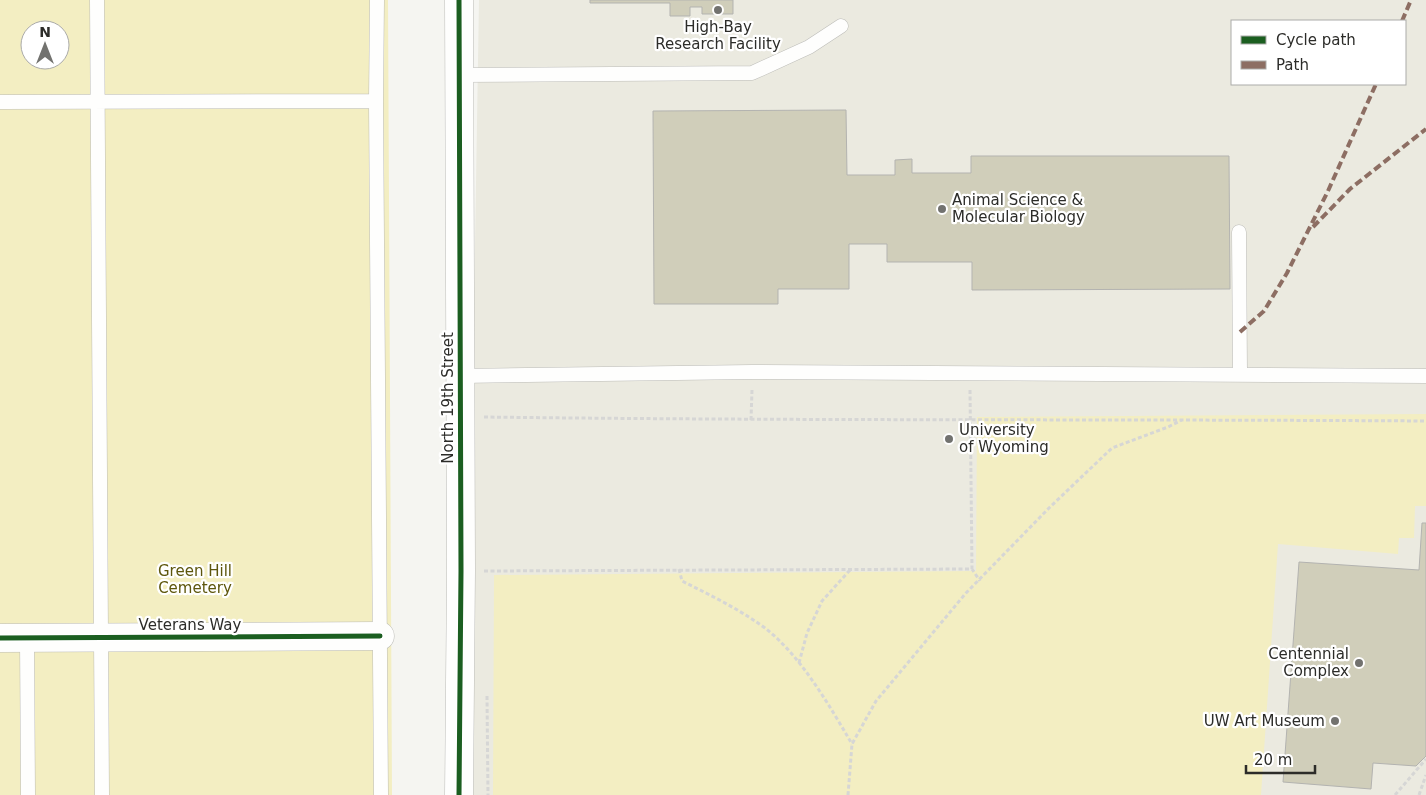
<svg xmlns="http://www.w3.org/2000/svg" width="1426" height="795" viewBox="0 0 1426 795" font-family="'DejaVu Sans',sans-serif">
  <rect width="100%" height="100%" fill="#f5f5f1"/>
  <!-- built -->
  <path fill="#ebeae0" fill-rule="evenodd" d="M 479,0 L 1426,0 L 1426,795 L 466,795 ZM 1232,21 L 1405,21 L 1405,84 L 1232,84 Z"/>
  <!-- green -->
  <path fill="#f3eec2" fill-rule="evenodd" d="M 0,0 L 388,0 L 392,795 L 0,795 ZM 30,30 L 60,30 L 60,60 L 30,60 Z
    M 1426,414 L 1426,506 L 1415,506 L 1414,538 L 1399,538 L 1398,554 L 1278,544 L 1261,795 L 493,795 L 494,575 L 976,571 L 977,417 Z"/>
  <!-- building -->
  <path fill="#d0ceba" stroke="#b3b3b0" d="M 590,0 L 733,0 L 733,14 L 702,14 L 702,7 L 690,7 L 690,16 L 670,16 L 670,3 L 590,3 Z
    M 846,110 L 847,175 L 895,175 L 895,160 L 912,159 L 912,173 L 971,173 L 971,156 L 1229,156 L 1230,289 L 972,290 L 972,262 L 887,262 L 887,244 L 849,244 L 849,289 L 778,289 L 778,304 L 654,304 L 653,111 Z
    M 1422,523 L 1426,523 L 1426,756 L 1416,766 L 1373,763 L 1371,789 L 1283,782 L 1299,562 L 1419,570 Z"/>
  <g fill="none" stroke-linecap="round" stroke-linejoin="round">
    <!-- service casing -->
    <g stroke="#bcbcb8" stroke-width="15">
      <path id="service" d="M 97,0 L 102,795
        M 377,0 L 376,101 L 381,795
        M 459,75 L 752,73 L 809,47 L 841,26
        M 0,102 L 376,101
        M 1239,232 L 1240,374
        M 460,376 L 752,372 L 1426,376
        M 27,638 L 28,795"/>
    </g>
    <!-- minor casing -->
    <g stroke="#bcbcb8" stroke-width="29">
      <path id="minor" d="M 459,0 L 461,571 L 459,795
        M 0,638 L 380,636"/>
    </g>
    <!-- path -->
    <path stroke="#d6d6d5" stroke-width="3" stroke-dasharray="4 2.5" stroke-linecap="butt" d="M 970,390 L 972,569
      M 484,417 C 798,421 1112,419 1426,421
      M 751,420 L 752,390
      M 679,569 L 682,581 C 710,595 739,609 765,628 C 801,656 829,705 852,744
      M 484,571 L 972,569 L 980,581
      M 799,663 L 807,633 L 822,601 L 850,570
      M 487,696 L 488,795
      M 848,795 L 852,744 L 876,701 L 966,593 L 1049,508 L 1112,448 L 1168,427 L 1182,420
      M 1395,795 L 1426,759
      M 1419,795 L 1426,775"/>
    <!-- service -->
    <use href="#service" stroke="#fefefd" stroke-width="14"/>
    <!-- minor -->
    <use href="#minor" stroke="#fefefd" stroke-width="28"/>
    <!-- quiet -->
    <path stroke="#8d6e63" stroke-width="4" stroke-dasharray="8 4" stroke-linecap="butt" d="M 1402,21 L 1411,0
      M 1313,227 L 1350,189 L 1426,129
      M 1240,332 L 1264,311 L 1287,273 L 1328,191 L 1376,84"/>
    <!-- cycleway casing -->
    <g stroke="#fff" stroke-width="8">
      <path id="cycleway" d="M 459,0 L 461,571 L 459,795
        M 0,638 L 380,636"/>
    </g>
    <!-- cycleway -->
    <use href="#cycleway" stroke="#1b5e20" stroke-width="5"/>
  </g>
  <!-- markers -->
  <g fill="#72726f" stroke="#fff" stroke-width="2">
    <circle cx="718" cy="10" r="5"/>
    <circle cx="942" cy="209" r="5"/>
    <circle cx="949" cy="439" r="5"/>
    <circle cx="1359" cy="663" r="5"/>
    <circle cx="1335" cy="721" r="5"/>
  </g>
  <g text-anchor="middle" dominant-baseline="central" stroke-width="4.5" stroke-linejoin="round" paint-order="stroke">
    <!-- poi labels -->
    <g font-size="15" fill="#2c2c29" stroke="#fff" text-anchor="start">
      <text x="718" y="27" text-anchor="middle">High-Bay<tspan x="718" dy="17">Research Facility</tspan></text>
      <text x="952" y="200">Animal Science &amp;<tspan x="952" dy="17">Molecular Biology</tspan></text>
      <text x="959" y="430">University<tspan x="959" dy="17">of Wyoming</tspan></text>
      <text x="1349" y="654" text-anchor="end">Centennial<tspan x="1349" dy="17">Complex</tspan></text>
      <text x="1325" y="721" text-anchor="end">UW Art Museum</text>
    </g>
    <!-- street labels -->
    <g font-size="15" fill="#2c2c29" stroke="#fff">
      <text transform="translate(448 398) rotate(-90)">North 19th Street</text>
      <text x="190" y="625">Veterans Way</text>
    </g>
    <!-- park labels -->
    <g font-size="15" fill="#5d560c" stroke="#fff">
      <text x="195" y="571">Green Hill<tspan x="195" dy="17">Cemetery</tspan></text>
    </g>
  </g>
  <!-- legend -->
  <rect x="1231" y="20" width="175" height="65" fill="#ffffff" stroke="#ababa9"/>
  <rect x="1241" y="36" width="25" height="8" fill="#1b5e20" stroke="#ababa9"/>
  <text x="1276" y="45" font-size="15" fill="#2c2c29">Cycle path</text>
  <rect x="1241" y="61" width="25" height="8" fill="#8d6e63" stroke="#ababa9"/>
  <text x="1276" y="70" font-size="15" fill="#2c2c29">Path</text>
  <!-- north arrow -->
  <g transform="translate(45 45)"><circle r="24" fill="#ffffff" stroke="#ababa9"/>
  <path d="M0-4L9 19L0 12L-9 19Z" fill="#72726f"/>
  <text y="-8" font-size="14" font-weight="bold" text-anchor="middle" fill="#2c2c29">N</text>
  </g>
  <!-- scale -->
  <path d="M1246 765v8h69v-8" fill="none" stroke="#2c2c29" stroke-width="2.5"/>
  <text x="1254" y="765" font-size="15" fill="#2c2c29" stroke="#ffffff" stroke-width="4" paint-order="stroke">20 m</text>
</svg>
